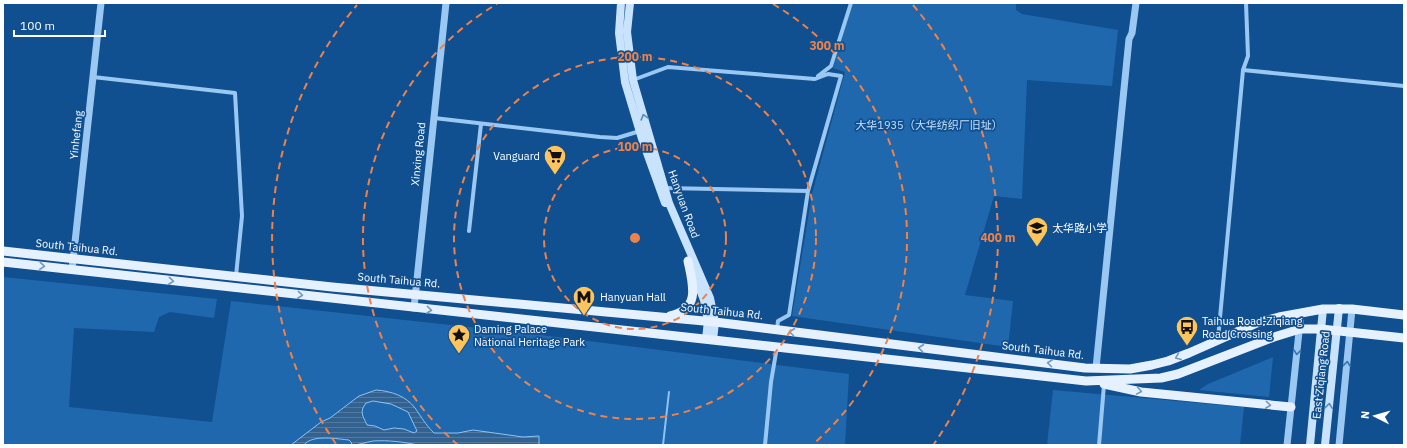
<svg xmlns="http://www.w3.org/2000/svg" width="1407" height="448" viewBox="0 0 1407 448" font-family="'IBM Plex Sans','Noto Sans SC',sans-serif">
  <defs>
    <pattern id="water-rules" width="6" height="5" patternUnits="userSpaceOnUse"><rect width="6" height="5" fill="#336290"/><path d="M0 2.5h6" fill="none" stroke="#527aa1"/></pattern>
  </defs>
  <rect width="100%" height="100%" fill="#105090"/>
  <!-- green -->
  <path fill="#1f68ad" d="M 852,3 L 1016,3 L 1016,10 L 1022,14 L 1118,30 L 1112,86 L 1027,80 L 1022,199 L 994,196 L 965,295 L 1013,301 L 1008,347 L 792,316 L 812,194 L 845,72 L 833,68 Z
    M 3,277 L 217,299 L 214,318 L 170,312 L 159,317 L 154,332 L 74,328 L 69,407 L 212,422 L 231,301 L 541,335 L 849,374 L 845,445 L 3,445 Z
    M 1273,357 L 1269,397 L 1199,390 L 1208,384 Z
    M 1053,390 L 1244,407 L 1240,445 L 1047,445 Z"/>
  <!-- water -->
  <path fill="url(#water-rules)" stroke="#8cc4f6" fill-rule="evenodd" d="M 376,390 C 391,391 406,396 415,408 C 422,418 425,424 434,433 L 458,433 L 473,430 L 523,437 L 539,436 L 539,445 L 418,445 C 403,442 389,440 373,441 C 366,442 359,445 352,445 L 351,442 L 349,440 C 338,439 312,434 304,445 L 291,445 L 321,422 L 330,418 L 359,396 ZM 373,401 L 391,404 L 408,412 L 417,431 L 414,433 L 404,429 L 394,428 L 384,430 L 375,426 L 367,425 C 363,416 359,412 366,403 Z"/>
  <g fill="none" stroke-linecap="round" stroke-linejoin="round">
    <!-- stream -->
    <path stroke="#8cc4f6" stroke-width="2" d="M 663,445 L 669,392"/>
    <!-- minor -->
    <path stroke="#9ac8f3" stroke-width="4" d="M 1243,70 L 1404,86
      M 818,76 L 831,66 L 851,3
      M 93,77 L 235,93 L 242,216 L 236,276
      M 633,80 L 668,67 L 815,79 L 828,74 L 841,76 L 808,191 L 789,315 L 778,321 L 777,329
      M 434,118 L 600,137 L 617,138 L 640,131
      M 665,188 L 808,191
      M 469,231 L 481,124
      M 1218,339 L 1243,70 L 1248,56 L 1246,3
      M 765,445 L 771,382 L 777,347
      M 1099,445 L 1104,385"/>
    <!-- tertiary -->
    <path stroke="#9ac8f3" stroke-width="7" d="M 72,270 L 101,3
      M 414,308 L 446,3
      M 1096,368 L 1129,39 L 1132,33 L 1136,3
      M 1287,445 L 1301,313
      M 1339,445 L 1352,309"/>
    <!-- secondary -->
    <path stroke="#c9e3fd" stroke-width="8" d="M 621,3 L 619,33 L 625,82 L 643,142 L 665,203
      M 630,3 L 627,32 L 633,80 L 669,203 L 710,298 L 715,322 L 713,340
      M 693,271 L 704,300 L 708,321 L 706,339
      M 1310,445 L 1323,309
      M 1325,445 L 1339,308"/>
    <!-- primary -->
    <path stroke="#e6f1ff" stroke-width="9" d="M 3,251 L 332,287 L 715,322 L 1085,368 L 1130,369 L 1152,365 L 1168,361 L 1189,353 L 1257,323 L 1279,317 L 1323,309 L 1352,309 L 1404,315
      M 3,262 L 1086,381 L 1161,378 L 1178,374 L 1274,337 L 1300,329 L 1321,329 L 1404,338
      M 670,316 C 701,309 693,285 688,261
      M 1104,384 L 1141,392 L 1291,407"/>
  </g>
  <!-- one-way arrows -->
  <defs><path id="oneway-chevron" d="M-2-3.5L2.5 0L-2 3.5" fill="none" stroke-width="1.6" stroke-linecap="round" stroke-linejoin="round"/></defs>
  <g stroke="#5a8bbc">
    <use href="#oneway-chevron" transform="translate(644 117) rotate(-106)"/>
    <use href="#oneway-chevron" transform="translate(1329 406) rotate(-84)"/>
  </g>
  <g stroke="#7098c2">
    <use href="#oneway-chevron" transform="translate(42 266) rotate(5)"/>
    <use href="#oneway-chevron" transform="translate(171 281) rotate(6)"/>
    <use href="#oneway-chevron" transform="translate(300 295) rotate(6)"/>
    <use href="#oneway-chevron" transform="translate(429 310) rotate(6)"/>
    <use href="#oneway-chevron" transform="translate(792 332) rotate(-173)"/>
    <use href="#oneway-chevron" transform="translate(921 348) rotate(-173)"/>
    <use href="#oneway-chevron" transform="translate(1178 357) rotate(159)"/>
    <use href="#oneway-chevron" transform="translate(1050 363) rotate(-173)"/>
    <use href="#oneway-chevron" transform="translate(1139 391) rotate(10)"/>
    <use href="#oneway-chevron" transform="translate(1268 405) rotate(6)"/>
  </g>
  <g stroke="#3974ae">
    <use href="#oneway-chevron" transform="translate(1297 352) rotate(96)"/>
    <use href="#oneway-chevron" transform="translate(1347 364) rotate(-84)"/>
  </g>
  <!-- distance rings -->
  <g fill="none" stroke="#ee8249" stroke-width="2" stroke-dasharray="7 5">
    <circle cx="635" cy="238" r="91"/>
    <circle cx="635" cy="238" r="181"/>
    <path d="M458 445A272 272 0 0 1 497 4M773 4A272 272 0 0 1 812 445"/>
    <path d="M336 444A363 363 0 0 1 357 5M913 5A363 363 0 0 1 934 444"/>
  </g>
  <!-- icons -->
  <defs>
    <g id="supermarket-pin" transform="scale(1.15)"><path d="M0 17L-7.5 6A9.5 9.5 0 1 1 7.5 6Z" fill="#ffc55c" stroke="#105090"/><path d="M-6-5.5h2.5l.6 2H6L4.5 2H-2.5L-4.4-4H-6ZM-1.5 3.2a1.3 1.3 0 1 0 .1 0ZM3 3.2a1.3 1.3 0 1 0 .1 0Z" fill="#111"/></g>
    <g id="school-pin" transform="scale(1.15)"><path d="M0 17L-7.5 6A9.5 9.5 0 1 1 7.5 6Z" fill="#ffc55c" stroke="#105090"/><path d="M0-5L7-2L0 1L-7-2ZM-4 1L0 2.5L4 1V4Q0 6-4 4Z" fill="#111"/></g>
    <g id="metro-pin" transform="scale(1.15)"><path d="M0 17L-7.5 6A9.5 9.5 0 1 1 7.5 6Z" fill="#ffc55c" stroke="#105090"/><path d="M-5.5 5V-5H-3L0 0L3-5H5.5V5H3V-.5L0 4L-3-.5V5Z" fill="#111"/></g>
    <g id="bus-pin" transform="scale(1.15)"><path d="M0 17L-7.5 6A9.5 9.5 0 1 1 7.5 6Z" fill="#ffc55c" stroke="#105090"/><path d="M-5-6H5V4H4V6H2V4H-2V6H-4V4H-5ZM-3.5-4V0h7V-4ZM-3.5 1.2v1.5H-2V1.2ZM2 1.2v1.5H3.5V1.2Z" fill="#111"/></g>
    <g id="sight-pin" transform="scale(1.15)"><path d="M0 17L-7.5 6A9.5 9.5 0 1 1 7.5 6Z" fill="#ffc55c" stroke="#105090"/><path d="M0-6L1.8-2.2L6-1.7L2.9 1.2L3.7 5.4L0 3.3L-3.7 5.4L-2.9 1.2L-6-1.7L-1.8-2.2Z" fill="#111"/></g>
  </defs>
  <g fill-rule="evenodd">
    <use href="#supermarket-pin" x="555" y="156"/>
    <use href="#school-pin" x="1037" y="228"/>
    <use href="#metro-pin" x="584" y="297"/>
    <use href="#bus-pin" x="1187" y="327"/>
    <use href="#sight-pin" x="459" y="335"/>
  </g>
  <g text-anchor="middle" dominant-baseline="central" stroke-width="3.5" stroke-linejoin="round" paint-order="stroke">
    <!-- park labels -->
    <g font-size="11" fill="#c2e1fd" stroke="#105090">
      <text x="929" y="125">大华1935（大华纺织厂旧址）</text>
    </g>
    <!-- street labels -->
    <g font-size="11" fill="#fff" stroke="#105090">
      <text transform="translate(76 135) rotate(-84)">Yinhefang</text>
      <text transform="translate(418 154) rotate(-84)">Xinxing Road</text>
      <text transform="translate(684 204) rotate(70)">Hanyuan Road</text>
      <text transform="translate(77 247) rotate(6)">South Taihua Rd.</text>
      <text transform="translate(399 280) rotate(5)">South Taihua Rd.</text>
      <text transform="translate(722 311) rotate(6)">South Taihua Rd.</text>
      <text transform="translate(1043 350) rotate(7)">South Taihua Rd.</text>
      <text transform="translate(1321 375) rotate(-84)">East Ziqiang Road</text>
    </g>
    <!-- poi labels -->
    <g font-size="11" fill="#fff" stroke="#105090" text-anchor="start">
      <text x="540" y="156" text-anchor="end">Vanguard</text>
      <text x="1052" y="228">太华路小学</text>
      <text x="600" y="297">Hanyuan Hall</text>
      <text x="1202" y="321">Taihua Road-Ziqiang<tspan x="1202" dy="13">Road Crossing</tspan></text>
      <text x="474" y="329">Daming Palace<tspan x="474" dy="13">National Heritage Park</tspan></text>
    </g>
  </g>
  <circle cx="635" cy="238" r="6" fill="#ee8249" stroke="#105090" stroke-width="2"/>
  <g font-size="12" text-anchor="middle" font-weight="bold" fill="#ee8249" stroke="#105090" stroke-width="3.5" stroke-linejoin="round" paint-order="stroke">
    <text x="827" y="50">300 m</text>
    <text x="635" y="61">200 m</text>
    <text x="635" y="151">100 m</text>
    <text x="998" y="242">400 m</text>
  </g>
  <!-- border -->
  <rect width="1407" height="448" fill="none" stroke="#ffffff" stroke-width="8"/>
  <!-- north arrow -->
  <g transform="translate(1375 416) rotate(276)" stroke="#105090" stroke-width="3" paint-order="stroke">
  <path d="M0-3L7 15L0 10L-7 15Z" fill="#ffffff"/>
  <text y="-6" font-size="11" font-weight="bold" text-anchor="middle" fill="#ffffff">N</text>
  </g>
  <!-- scale -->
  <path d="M14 30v6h91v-6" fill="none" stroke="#ffffff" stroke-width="2"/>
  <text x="20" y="30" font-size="12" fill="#ffffff" stroke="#105090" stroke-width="3" paint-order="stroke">100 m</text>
</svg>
